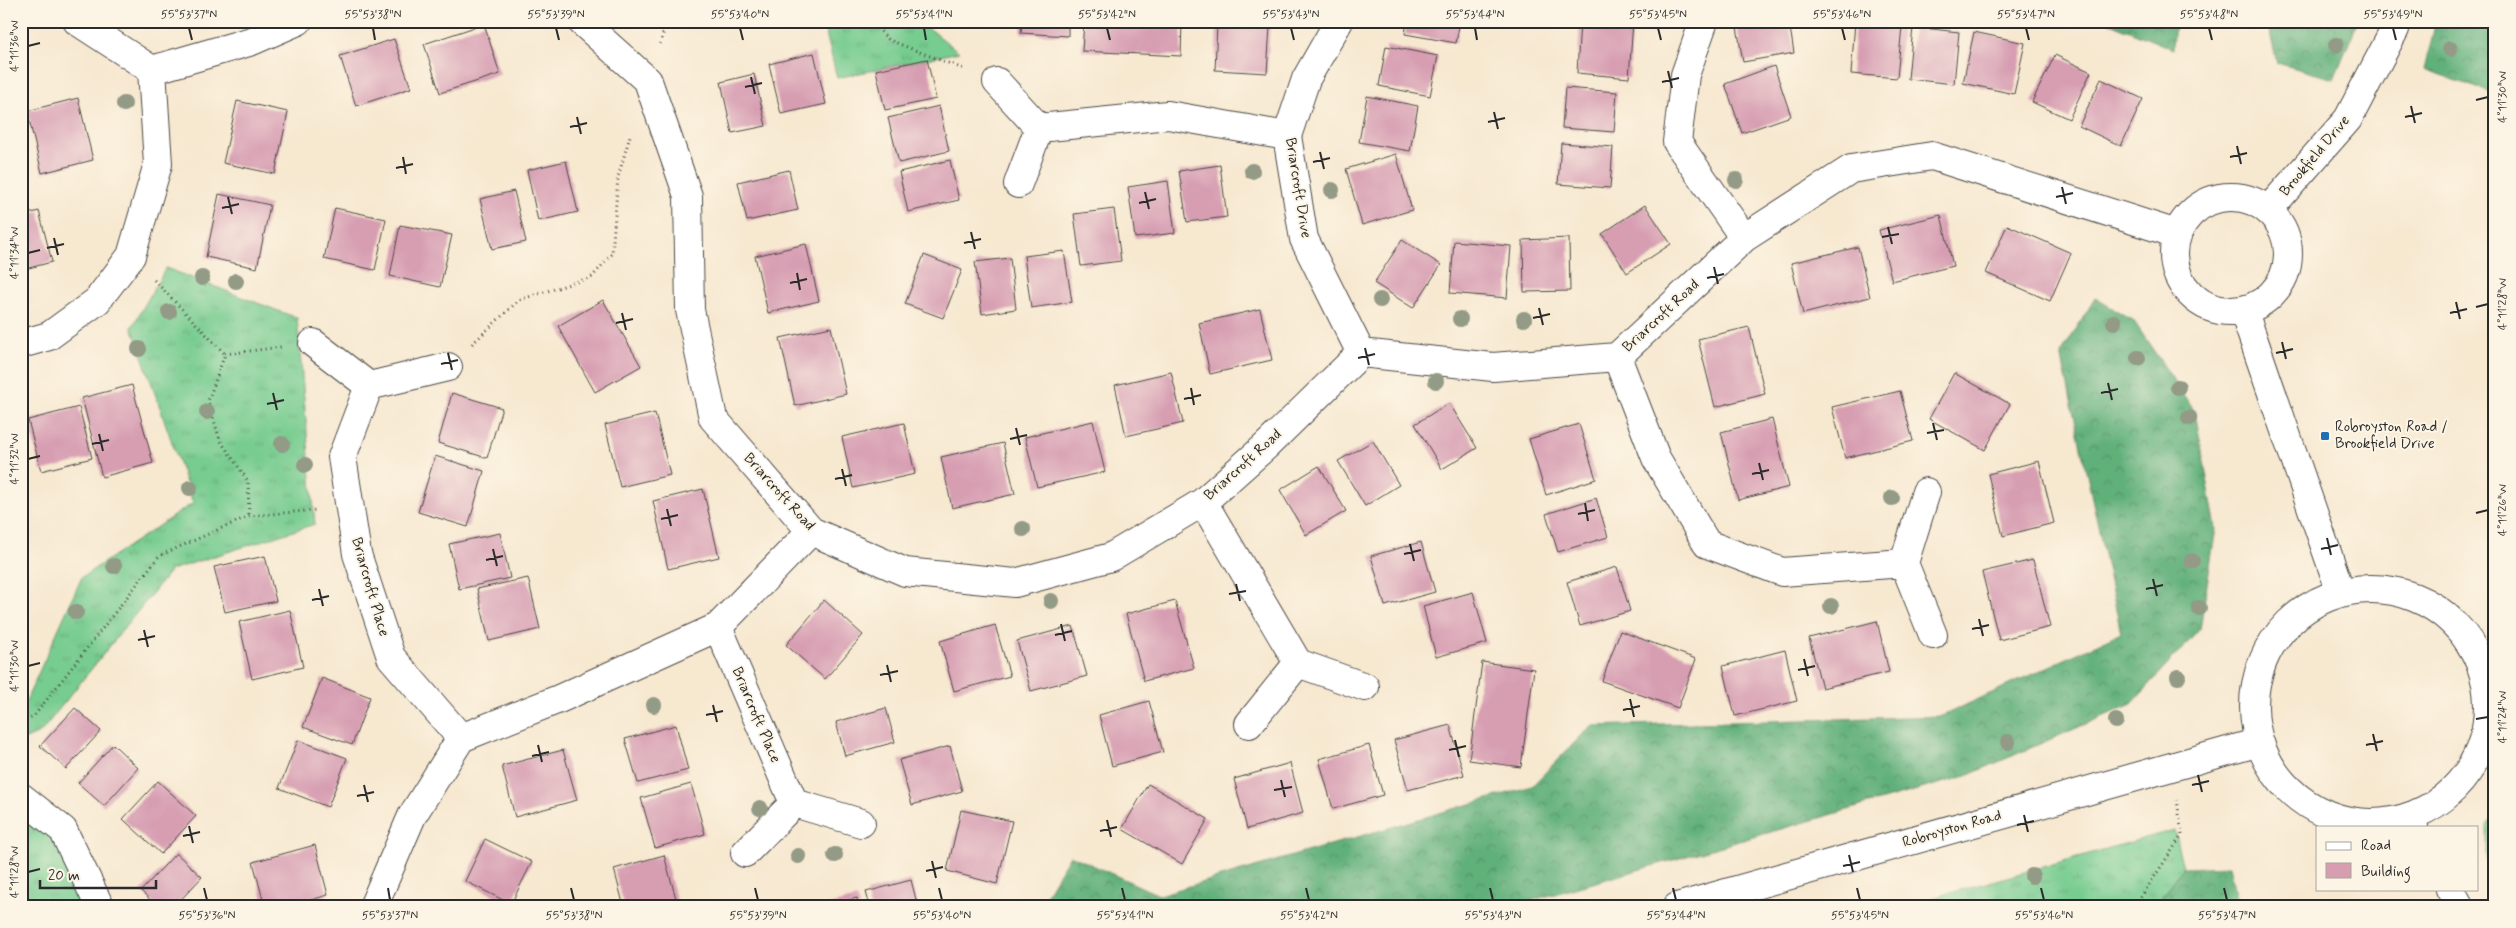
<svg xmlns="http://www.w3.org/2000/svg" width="2516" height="928" viewBox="0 0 2516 928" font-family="Mynerve,sans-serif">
  <defs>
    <pattern id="grass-tufts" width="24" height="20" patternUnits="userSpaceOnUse" patternTransform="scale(1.25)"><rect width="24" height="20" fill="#77cc90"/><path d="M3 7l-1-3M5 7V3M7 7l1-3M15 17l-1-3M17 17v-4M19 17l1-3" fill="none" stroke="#67af7c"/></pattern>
    <pattern id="forest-crowns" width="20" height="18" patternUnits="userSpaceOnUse" patternTransform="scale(1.25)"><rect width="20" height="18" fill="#61b07a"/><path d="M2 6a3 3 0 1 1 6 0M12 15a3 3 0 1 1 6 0" fill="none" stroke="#508f64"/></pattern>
  </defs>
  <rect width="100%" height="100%" fill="#fcf5e5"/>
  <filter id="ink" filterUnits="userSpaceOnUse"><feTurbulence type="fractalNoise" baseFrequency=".02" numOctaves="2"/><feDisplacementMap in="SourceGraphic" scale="10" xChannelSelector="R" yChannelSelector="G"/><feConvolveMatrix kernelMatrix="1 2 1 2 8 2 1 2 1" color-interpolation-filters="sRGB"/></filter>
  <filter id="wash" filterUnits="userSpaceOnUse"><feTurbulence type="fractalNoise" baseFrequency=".0096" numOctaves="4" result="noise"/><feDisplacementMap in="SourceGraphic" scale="20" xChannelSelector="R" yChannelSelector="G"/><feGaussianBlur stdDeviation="1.12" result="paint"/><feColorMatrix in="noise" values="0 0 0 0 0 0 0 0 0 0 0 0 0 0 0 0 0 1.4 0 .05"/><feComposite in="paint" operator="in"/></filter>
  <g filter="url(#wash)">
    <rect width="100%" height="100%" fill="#f7e8d0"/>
    <!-- grass -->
    <path fill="url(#grass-tufts)" stroke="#517c5e" d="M 823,21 L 920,21 L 959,52 L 837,78 Z
      M 166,268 L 297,318 L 315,524 L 171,570 L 40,733 L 21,741 L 21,704 L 25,703 L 82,577 L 193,503 L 132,327 Z
      M 21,811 L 54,839 L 85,907 L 21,907 Z
      M 2495,811 L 2495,905 L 2487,892 L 2487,826 Z
      M 2174,830 L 2183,868 L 2155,907 L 1900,907 Z"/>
    <!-- forest -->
    <path fill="url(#forest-crowns)" stroke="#466e52" d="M 2105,21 L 2175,21 L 2173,49 Z
      M 2267,21 L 2358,21 L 2334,79 L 2277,63 Z
      M 2436,21 L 2495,21 L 2495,94 L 2424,70 Z
      M 2095,298 L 2133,320 L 2195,412 L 2216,528 L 2200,629 L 2132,704 L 1966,776 L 1509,907 L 1039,907 L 1070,855 L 1159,895 L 1532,786 L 1591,726 L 1942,716 L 2121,633 L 2061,354 Z
      M 2229,866 L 2238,907 L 2155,907 L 2183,868 Z"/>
    <g id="blocks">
      <!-- building -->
      <path fill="#d79eb2" d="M 1022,21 L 1068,21 L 1068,36 L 1021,33 Z
        M 1084,21 L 1182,21 L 1181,56 L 1082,51 Z
        M 1407,21 L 1460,21 L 1456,43 L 1405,34 Z
        M 1580,21 L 1633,21 L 1629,78 L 1577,73 Z
        M 1736,21 L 1789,21 L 1794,53 L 1743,62 Z
        M 1855,22 L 1902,26 L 1897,78 L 1851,74 Z
        M 484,24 L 500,74 L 440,93 L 424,44 Z
        M 1217,24 L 1270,26 L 1267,73 L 1215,70 Z
        M 1913,27 L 1959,32 L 1954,84 L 1908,79 Z
        M 1974,32 L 2025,43 L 2014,94 L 1963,83 Z
        M 394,39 L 411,88 L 356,106 L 340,56 Z
        M 1386,46 L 1438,56 L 1430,96 L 1379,86 Z
        M 814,53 L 826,104 L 781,114 L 769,64 Z
        M 2055,55 L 2091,72 L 2069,119 L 2032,102 Z
        M 927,59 L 936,99 L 885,110 L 876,70 Z
        M 1774,66 L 1791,116 L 1742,133 L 1725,84 Z
        M 754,74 L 766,126 L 732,133 L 721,82 Z
        M 2101,79 L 2143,99 L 2121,146 L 2079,126 Z
        M 1565,88 L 1617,92 L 1614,132 L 1562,128 Z
        M 1367,96 L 1418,106 L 1410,151 L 1359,142 Z
        M 78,98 L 93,160 L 42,173 L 27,111 Z
        M 237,101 L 288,112 L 275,174 L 223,163 Z
        M 939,106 L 949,151 L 899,163 L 888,118 Z
        M 1561,143 L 1613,147 L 1610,188 L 1558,184 Z
        M 1396,154 L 1412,210 L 1362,225 L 1346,169 Z
        M 950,160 L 959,200 L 908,212 L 899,172 Z
        M 566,161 L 578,212 L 538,221 L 527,170 Z
        M 1220,165 L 1227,217 L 1187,222 L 1179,171 Z
        M 789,170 L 798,210 L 747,221 L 738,182 Z
        M 1168,181 L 1175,233 L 1135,238 L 1128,187 Z
        M 514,191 L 526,242 L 492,249 L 480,199 Z
        M 219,194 L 270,205 L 257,268 L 206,257 Z
        M 1645,205 L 1671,244 L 1627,273 L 1602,234 Z
        M 335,208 L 386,219 L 375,270 L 324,259 Z
        M 1114,209 L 1121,261 L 1081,266 L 1074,214 Z
        M 39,211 L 52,262 L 21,270 L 21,216 Z
        M 1941,215 L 1953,266 L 1892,281 L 1879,230 Z
        M 400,225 L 452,235 L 440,287 L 390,276 Z
        M 2007,225 L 2071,253 L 2050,301 L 1986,273 Z
        M 1569,238 L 1570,291 L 1524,292 L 1523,240 Z
        M 1402,240 L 1441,265 L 1413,308 L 1374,283 Z
        M 1454,241 L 1511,246 L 1507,298 L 1450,293 Z
        M 806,244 L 819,301 L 768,313 L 755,256 Z
        M 1858,247 L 1870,297 L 1803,314 L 1791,263 Z
        M 1064,251 L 1072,302 L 1031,308 L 1024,256 Z
        M 924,255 L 962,270 L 943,318 L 905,304 Z
        M 1010,258 L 1016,309 L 982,314 L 975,262 Z
        M 603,300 L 641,366 L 595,392 L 558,326 Z
        M 1260,309 L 1272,360 L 1210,374 L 1199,323 Z
        M 831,327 L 846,394 L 795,406 L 780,338 Z
        M 1749,327 L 1765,394 L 1715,407 L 1698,339 Z
        M 1171,372 L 1183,423 L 1126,436 L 1115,385 Z
        M 1954,373 L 2010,404 L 1985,450 L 1929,419 Z
        M 132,385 L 153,463 L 102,477 L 82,398 Z
        M 1900,391 L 1913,441 L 1845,458 L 1832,407 Z
        M 452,393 L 502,408 L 487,458 L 438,443 Z
        M 1449,403 L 1477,448 L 1442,469 L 1415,424 Z
        M 79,407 L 92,458 L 41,471 L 28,420 Z
        M 655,413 L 670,475 L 620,487 L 605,425 Z
        M 1772,419 L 1789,487 L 1738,500 L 1721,432 Z
        M 1093,421 L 1105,472 L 1037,487 L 1025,437 Z
        M 904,423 L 915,474 L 853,488 L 842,437 Z
        M 1579,424 L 1596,479 L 1546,495 L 1529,439 Z
        M 1373,441 L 1399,485 L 1365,506 L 1338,461 Z
        M 1003,443 L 1015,494 L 952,508 L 941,457 Z
        M 435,456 L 484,471 L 468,527 L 418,512 Z
        M 2039,461 L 2054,523 L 2003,536 L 1988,474 Z
        M 1319,466 L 1346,511 L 1306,535 L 1280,490 Z
        M 703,489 L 719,557 L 668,569 L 653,501 Z
        M 1596,498 L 1608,537 L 1558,552 L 1546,514 Z
        M 500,533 L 510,578 L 459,589 L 449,544 Z
        M 1421,542 L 1435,592 L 1385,606 L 1371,556 Z
        M 265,556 L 276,601 L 225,612 L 214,567 Z
        M 2033,560 L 2050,627 L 1999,640 L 1982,572 Z
        M 1617,567 L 1630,611 L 1580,626 L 1567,582 Z
        M 528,578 L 540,629 L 489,641 L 477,589 Z
        M 1473,592 L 1487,643 L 1436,657 L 1423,606 Z
        M 824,600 L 863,635 L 825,679 L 786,645 Z
        M 1175,601 L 1194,668 L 1144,681 L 1126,614 Z
        M 290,610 L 303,667 L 252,679 L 239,622 Z
        M 1877,621 L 1889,672 L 1822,688 L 1809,638 Z
        M 995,625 L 1010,676 L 954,691 L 940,641 Z
        M 1073,626 L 1087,676 L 1031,691 L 1017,641 Z
        M 1620,631 L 1696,659 L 1678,708 L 1602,681 Z
        M 1785,650 L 1797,701 L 1735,716 L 1723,666 Z
        M 1482,662 L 1534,669 L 1521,767 L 1469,760 Z
        M 322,678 L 370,697 L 352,745 L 303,727 Z
        M 1149,701 L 1163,752 L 1112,766 L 1099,715 Z
        M 75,708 L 101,731 L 66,769 L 40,746 Z
        M 886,708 L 895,742 L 845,756 L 836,722 Z
        M 676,725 L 688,770 L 638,783 L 625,739 Z
        M 1450,725 L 1464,775 L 1408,790 L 1394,740 Z
        M 298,740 L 347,758 L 328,807 L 279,788 Z
        M 113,744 L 138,768 L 104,806 L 78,783 Z
        M 1369,745 L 1383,795 L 1333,809 L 1319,759 Z
        M 950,746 L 962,791 L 912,805 L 899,760 Z
        M 563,750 L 577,800 L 515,817 L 502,766 Z
        M 1290,763 L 1303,813 L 1247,829 L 1234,779 Z
        M 158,781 L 196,816 L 161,854 L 123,819 Z
        M 691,784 L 705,834 L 655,848 L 641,798 Z
        M 1148,784 L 1208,819 L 1182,864 L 1122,829 Z
        M 961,810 L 1012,821 L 997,884 L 947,871 Z
        M 485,839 L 532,862 L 511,904 L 465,881 Z
        M 315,845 L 328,895 L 287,907 L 265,907 L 253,862 Z
        M 176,853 L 202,877 L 174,907 L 158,907 L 141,891 Z
        M 664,855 L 678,906 L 624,907 L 614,869 Z
        M 911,880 L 918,907 L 870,907 L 866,892 Z
        M 857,898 L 859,907 L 825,907 L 825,906 Z
        M 480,902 L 490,907 L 477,907 Z"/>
    </g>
  </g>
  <g filter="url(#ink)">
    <use href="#blocks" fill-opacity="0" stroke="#4a4744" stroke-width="1"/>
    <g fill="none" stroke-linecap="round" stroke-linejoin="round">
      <!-- minor casing -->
      <g stroke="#4a4744" stroke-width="30">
        <path id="minor" d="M 77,21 L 152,70 L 252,41 L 298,21
          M 581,21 L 648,81 L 688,196 L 690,310 L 713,418 L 811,531 L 905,572 L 1015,583 L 1111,557 L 1203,502 L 1267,445 L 1361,353 L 1493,367 L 1617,357 L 1744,238 L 1851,169 L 1932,156 L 2177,234
          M 1339,21 L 1306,79 L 1287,136 L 1304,239 L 1361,353
          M 1704,21 L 1685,75 L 1677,142 L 1744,238
          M 997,82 L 1039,128 L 1018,184
          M 1039,128 L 1168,115 L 1287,136
          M2174 254a57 57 0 1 1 114 0a57 57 0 1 1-114 0Z
          M 2269,209 L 2348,119 L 2395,29 L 2397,21
          M 2244,312 L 2340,590
          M 313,343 L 369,386 L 448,367
          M 21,344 L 49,336 L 97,301 L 131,256 L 158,164 L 152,70
          M 1617,357 L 1656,458 L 1707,544 L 1782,572 L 1904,563
          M 369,386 L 342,457 L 357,554 L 391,657 L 461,738
          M 1926,492 L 1904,563 L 1933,635
          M 1203,502 L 1298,663
          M 718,627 L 794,803
          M 1249,724 L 1298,663 L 1365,687
          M 21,797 L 63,830 L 100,907
          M 745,853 L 794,803 L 861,823
          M 373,907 L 412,816 L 461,738 L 559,699 L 718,627 L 811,531"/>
      </g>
      <!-- tertiary casing -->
      <g stroke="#4a4744" stroke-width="30">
        <path id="tertiary" d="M 2410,819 L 2414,827
          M 2450,889 L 2460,907"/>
      </g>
      <!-- secondary casing -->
      <g stroke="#4a4744" stroke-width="30">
        <path id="secondary" d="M2254 706a117 117 0 1 1 234 0a117 117 0 1 1-234 0Z
          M 1677,907 L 2256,743"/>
      </g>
      <!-- path -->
      <path stroke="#4a4744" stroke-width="3" stroke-dasharray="1 4" stroke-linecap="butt" d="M 870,21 L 889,40 L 966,70
        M 660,44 L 667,21
        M 154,280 L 225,354 L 208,401 L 220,440 L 248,481 L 249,516
        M 472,344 L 519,300 L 592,277 L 612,254 L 618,177 L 630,136
        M 225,354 L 281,347
        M 21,721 L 34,716 L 159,556 L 249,516 L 316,510
        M 2113,907 L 2139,900 L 2182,835 L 2177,800"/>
      <!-- minor -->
      <use href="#minor" stroke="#fff" stroke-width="28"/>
      <!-- tertiary -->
      <use href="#tertiary" stroke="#fff" stroke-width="28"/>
      <!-- secondary -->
      <use href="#secondary" stroke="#fff" stroke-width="28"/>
    </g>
    <!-- trees -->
    <g fill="#939a86">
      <circle cx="2336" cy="45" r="8"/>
      <circle cx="2450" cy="49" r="8"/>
      <circle cx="124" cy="104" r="8"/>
      <circle cx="1252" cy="171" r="8"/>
      <circle cx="1736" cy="180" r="8"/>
      <circle cx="1332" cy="190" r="8"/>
      <circle cx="202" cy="278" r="8"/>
      <circle cx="236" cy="281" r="8"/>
      <circle cx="1380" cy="300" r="8"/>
      <circle cx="169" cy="312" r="8"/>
      <circle cx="1460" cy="319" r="8"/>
      <circle cx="1524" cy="319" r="8"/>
      <circle cx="2114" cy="322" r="8"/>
      <circle cx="139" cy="349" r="8"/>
      <circle cx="2138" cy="358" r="8"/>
      <circle cx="1436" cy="381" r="8"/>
      <circle cx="2178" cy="387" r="8"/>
      <circle cx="207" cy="412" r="8"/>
      <circle cx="2189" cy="418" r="8"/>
      <circle cx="282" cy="444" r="8"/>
      <circle cx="305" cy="465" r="8"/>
      <circle cx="190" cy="488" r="8"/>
      <circle cx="1892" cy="498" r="8"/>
      <circle cx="1023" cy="529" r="8"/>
      <circle cx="2192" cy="561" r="8"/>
      <circle cx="114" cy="566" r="8"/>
      <circle cx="1051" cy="601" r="8"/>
      <circle cx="1831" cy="606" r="8"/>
      <circle cx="2199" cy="608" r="8"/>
      <circle cx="76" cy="612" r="8"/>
      <circle cx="2178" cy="677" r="8"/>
      <circle cx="654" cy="705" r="8"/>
      <circle cx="2116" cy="721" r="8"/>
      <circle cx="2008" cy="742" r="8"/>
      <circle cx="760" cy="808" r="8"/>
      <circle cx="835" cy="855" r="8"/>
      <circle cx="798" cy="856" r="8"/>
      <circle cx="2032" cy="876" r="8"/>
    </g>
  </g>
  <!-- ticks -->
  <path fill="none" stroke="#2b2b2b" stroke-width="2" d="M 189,28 L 192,40M 373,28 L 375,40M 556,28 L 559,40M 740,28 L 743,40M 924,28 L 926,40M 1107,28 L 1110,40M 1291,28 L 1294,40M 1475,28 L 1477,40M 1658,28 L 1661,40M 1842,28 L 1845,40M 2026,28 L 2029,40M 2209,28 L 2212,40M 2393,28 L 2396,40M 28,46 L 40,43M 1668,71 L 1672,88M 751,77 L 755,94M 1662,82 L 1679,78M 745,87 L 762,83M 2476,100 L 2488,97M 2411,106 L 2415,123M 1494,112 L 1498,129M 577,117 L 581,134M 2405,117 L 2422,113M 1488,122 L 1505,118M 570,127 L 587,123M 2237,146 L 2241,164M 1320,152 L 1324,169M 403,157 L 406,174M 2230,157 L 2247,153M 1313,162 L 1330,158M 396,168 L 413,164M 2062,187 L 2066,204M 1145,192 L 1149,209M 228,197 L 232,214M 2056,197 L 2073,193M 1139,203 L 1156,199M 222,208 L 239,204M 1888,227 L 1892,244M 971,232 L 975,249M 1882,237 L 1899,234M 54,238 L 58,255M 964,243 L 981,239M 47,248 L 64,244M 28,253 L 40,250M 1714,267 L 1718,284M 797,273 L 800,290M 1707,278 L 1724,274M 790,283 L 807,279M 2456,302 L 2460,319M 2476,307 L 2488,304M 1539,308 L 1543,325M 622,313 L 626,330M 2450,313 L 2467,309M 1533,318 L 1550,314M 616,323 L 633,319M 2282,342 L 2286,359M 1365,348 L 1369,365M 448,353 L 452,370M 2276,353 L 2293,349M 1358,358 L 1375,354M 441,364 L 458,360M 2108,383 L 2112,400M 1191,388 L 1194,405M 273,393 L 277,410M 2101,393 L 2118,389M 1184,399 L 1201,395M 267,404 L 284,400M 1933,423 L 1937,440M 1016,428 L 1020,445M 1927,433 L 1944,430M 99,434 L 103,451M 1010,439 L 1027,435M 92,444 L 109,440M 28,459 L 40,456M 1759,463 L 1763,480M 842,469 L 846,486M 1752,474 L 1769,470M 835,479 L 852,475M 1585,503 L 1588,521M 667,509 L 671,526M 2476,513 L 2488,510M 1578,514 L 1595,510M 661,519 L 678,515M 2327,538 L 2331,555M 1410,544 L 1414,561M 493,549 L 497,566M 2321,549 L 2338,545M 1404,554 L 1421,550M 486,560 L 503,556M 2153,579 L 2157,596M 1236,584 L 1240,601M 319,589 L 323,606M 2146,589 L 2163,585M 1229,594 L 1246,591M 312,600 L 329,596M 1979,619 L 1983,636M 1061,624 L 1065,641M 1972,629 L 1989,625M 144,630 L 148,647M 1055,635 L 1072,631M 138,640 L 155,636M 1804,659 L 1808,676M 887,665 L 891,682M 28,666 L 40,663M 1798,670 L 1815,666M 880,675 L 898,671M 1630,699 L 1634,717M 713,705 L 717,722M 1623,710 L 1640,706M 706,715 L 723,711M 2476,719 L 2488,717M 2373,734 L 2377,751M 1455,740 L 1459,757M 538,745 L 542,762M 2366,745 L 2383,741M 1449,750 L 1466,746M 532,756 L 549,752M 2198,775 L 2202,792M 1281,780 L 1285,797M 364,785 L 368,802M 2192,785 L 2209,781M 1274,790 L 1292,787M 357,796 L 374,792M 2024,815 L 2028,832M 1107,820 L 1111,837M 2017,825 L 2034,821M 189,826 L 193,843M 1100,831 L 1117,827M 183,836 L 200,832M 1849,855 L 1853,872M 932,861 L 936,878M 1843,866 L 1860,862M 926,871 L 943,867M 28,872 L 40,869M 204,888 L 207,900M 388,888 L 390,900M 571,888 L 574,900M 755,888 L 758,900M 939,888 L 942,900M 1122,888 L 1125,900M 1306,888 L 1309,900M 1490,888 L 1493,900M 1673,888 L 1676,900M 1857,888 L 1860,900M 2041,888 L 2044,900M 2224,888 L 2227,900"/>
  <!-- markers -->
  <rect fill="#1f6fb2" stroke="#fcf5e5" stroke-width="2" x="2320" y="431" width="10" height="10" rx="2.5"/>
  <g text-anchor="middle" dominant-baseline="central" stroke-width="4" stroke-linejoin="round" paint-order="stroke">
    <!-- street labels -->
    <g font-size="15" fill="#2b2b2b" stroke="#fcf5e5">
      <text transform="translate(2315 156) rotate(-50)">Brookfield Drive</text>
      <text transform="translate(1298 188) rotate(81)">Briarcroft Drive</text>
      <text transform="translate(1661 316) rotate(-43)">Briarcroft Road</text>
      <text transform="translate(1243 465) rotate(-42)">Briarcroft Road</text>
      <text transform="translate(779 492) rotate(48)">Briarcroft Road</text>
      <text transform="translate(370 587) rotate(74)">Briarcroft Place</text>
      <text transform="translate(756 715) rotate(67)">Briarcroft Place</text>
      <text transform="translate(1952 829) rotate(-16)">Robroyston Road</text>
    </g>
    <!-- poi labels -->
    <g font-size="15" fill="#2b2b2b" stroke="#fcf5e5" text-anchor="start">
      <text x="2335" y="427">Robroyston Road /<tspan x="2335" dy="17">Brookfield Drive</tspan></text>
    </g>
  </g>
  <!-- margin -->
  <rect width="2516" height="928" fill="none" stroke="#fcf5e5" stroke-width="55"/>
  <!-- legend -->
  <rect x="2316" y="826" width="162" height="65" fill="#fcf5e5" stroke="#a8a49b"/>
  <rect x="2326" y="842" width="25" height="8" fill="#ffffff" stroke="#a8a49b"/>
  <text x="2361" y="850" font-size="15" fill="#2b2b2b">Road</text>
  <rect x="2326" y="863" width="25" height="15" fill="#d79eb2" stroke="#a8a49b"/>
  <text x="2361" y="876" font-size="15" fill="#2b2b2b">Building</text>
  <!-- scale -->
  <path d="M40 880v8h116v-8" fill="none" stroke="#2b2b2b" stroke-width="2.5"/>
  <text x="48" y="880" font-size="15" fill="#2b2b2b" stroke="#fcf5e5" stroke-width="4" paint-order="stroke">20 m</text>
  <rect x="28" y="28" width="2460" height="872" fill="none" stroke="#2b2b2b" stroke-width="2"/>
  <g font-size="12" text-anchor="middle" fill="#2b2b2b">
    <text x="189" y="18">55°53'37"N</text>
    <text x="373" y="18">55°53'38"N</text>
    <text x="556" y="18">55°53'39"N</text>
    <text x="740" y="18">55°53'40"N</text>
    <text x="924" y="18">55°53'41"N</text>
    <text x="1107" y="18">55°53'42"N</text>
    <text x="1291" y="18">55°53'43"N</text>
    <text x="1475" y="18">55°53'44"N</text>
    <text x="1658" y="18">55°53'45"N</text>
    <text x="1842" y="18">55°53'46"N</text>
    <text x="2026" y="18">55°53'47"N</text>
    <text x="2209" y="18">55°53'48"N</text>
    <text x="2393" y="18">55°53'49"N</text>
    <text transform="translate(14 46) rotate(-90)" y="4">4°11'36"W</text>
    <text transform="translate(2502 97) rotate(-90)" y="4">4°11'30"W</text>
    <text transform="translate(14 253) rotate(-90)" y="4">4°11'34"W</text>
    <text transform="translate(2502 304) rotate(-90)" y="4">4°11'28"W</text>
    <text transform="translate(14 459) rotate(-90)" y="4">4°11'32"W</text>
    <text transform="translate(2502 510) rotate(-90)" y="4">4°11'26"W</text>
    <text transform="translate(14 666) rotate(-90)" y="4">4°11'30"W</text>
    <text transform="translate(2502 717) rotate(-90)" y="4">4°11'24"W</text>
    <text transform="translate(14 872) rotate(-90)" y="4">4°11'28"W</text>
    <text x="207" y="919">55°53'36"N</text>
    <text x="390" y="919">55°53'37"N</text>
    <text x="574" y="919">55°53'38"N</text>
    <text x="758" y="919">55°53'39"N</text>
    <text x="942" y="919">55°53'40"N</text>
    <text x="1125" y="919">55°53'41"N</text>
    <text x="1309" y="919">55°53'42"N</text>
    <text x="1493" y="919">55°53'43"N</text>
    <text x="1676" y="919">55°53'44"N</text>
    <text x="1860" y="919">55°53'45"N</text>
    <text x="2044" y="919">55°53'46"N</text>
    <text x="2227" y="919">55°53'47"N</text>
  </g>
</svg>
